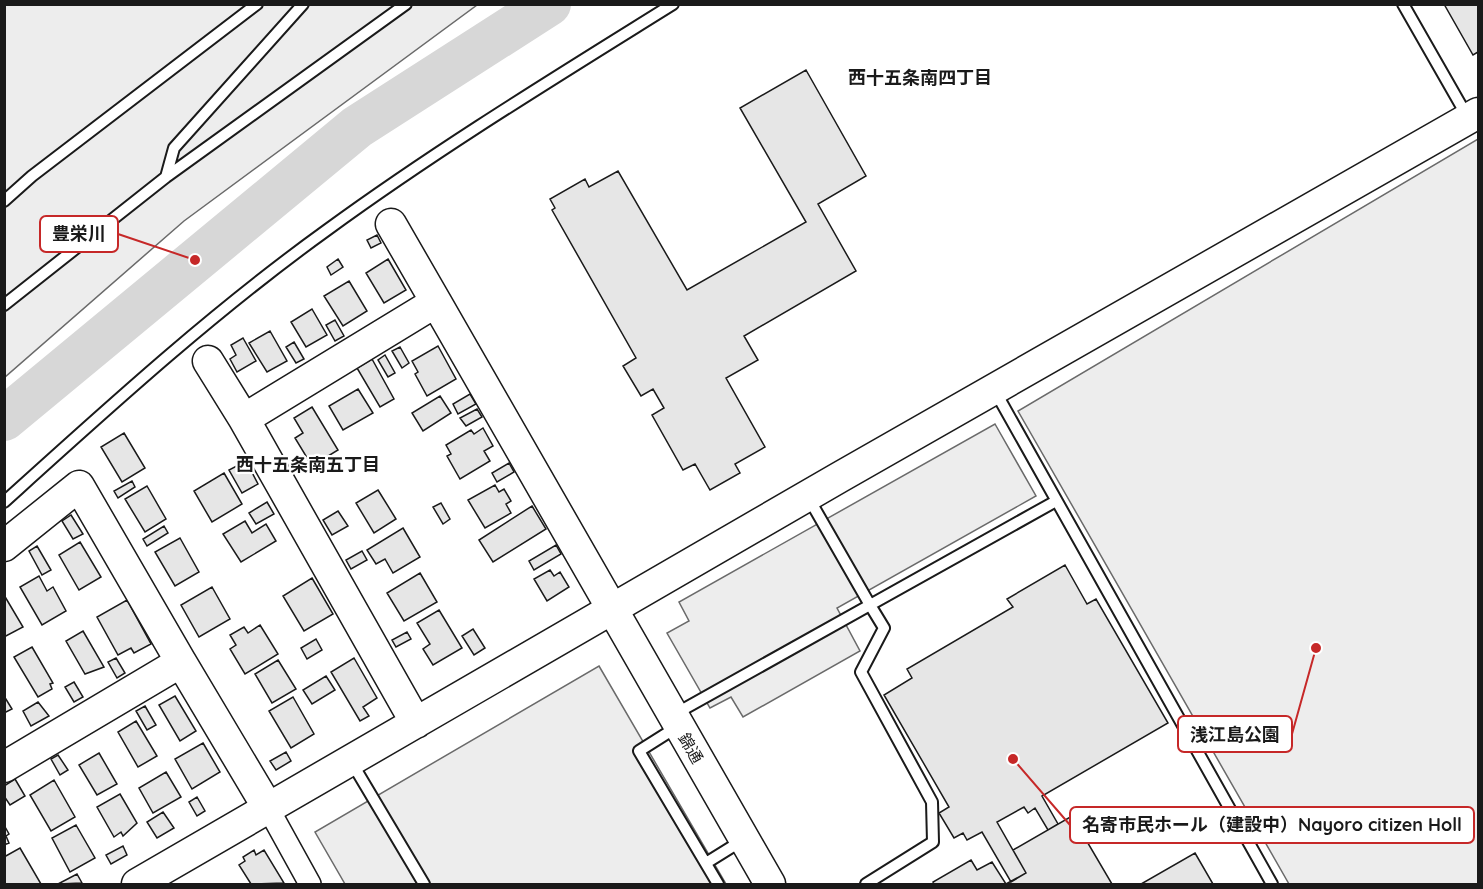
<svg xmlns="http://www.w3.org/2000/svg" width="1483" height="889" viewBox="0 0 1483 889" font-family="Quicksand,'Noto Sans JP',sans-serif">
  <rect width="100%" height="100%" fill="#fff"/>
  <!-- built -->
  <path fill="#ededed" stroke="#6a6a6a" stroke-width="1.5" d="M 5,5 L 477,5 L 184,221 L 5,377 Z
    M 1478,139 L 1478,884 L 1289,884 L 1018,411 Z
    M 995,424 L 1036,496 L 837,608 L 860,651 L 743,717 L 731,697 L 710,708 L 667,633 L 689,621 L 679,602 Z
    M 599,666 L 726,884 L 345,884 L 315,832 Z"/>
  <g fill="none" stroke-linecap="round" stroke-linejoin="round">
    <!-- river -->
    <path stroke="#d7d7d7" stroke-width="44" d="M 4,419 L 357,127 L 549,4"/>
  </g>
  <!-- building -->
  <path fill="#e6e6e6" stroke="#1a1a1a" stroke-width="1.5" d="M 1444,4 L 1478,4 L 1478,52 L 1473,55 Z
    M 806,70 L 866,176 L 818,204 L 856,271 L 744,336 L 758,360 L 726,378 L 765,447 L 735,464 L 740,473 L 710,490 L 695,464 L 683,470 L 652,415 L 664,408 L 653,389 L 641,396 L 623,366 L 636,358 L 552,210 L 555,208 L 550,199 L 585,179 L 589,187 L 618,171 L 687,290 L 806,222 L 740,108 Z
    M 377,235 L 381,243 L 371,248 L 367,240 Z
    M 338,259 L 343,267 L 331,275 L 327,267 Z
    M 388,259 L 406,290 L 384,303 L 366,273 Z
    M 349,281 L 367,311 L 343,326 L 324,296 Z
    M 312,309 L 327,335 L 306,347 L 291,322 Z
    M 335,320 L 344,336 L 335,341 L 326,325 Z
    M 270,331 L 287,361 L 267,372 L 249,343 Z
    M 243,338 L 256,361 L 237,372 L 230,359 L 236,355 L 231,345 Z
    M 294,342 L 304,359 L 296,363 L 286,347 Z
    M 438,346 L 456,379 L 427,396 L 415,374 L 418,372 L 412,361 Z
    M 400,347 L 409,363 L 402,368 L 392,351 Z
    M 385,355 L 395,373 L 388,377 L 378,360 Z
    M 372,359 L 394,399 L 380,407 L 357,368 Z
    M 358,389 L 373,413 L 343,430 L 329,406 Z
    M 470,394 L 476,404 L 458,414 L 453,404 Z
    M 440,396 L 451,413 L 423,431 L 412,413 Z
    M 312,407 L 338,450 L 312,466 L 295,438 L 303,433 L 294,418 Z
    M 477,409 L 482,417 L 466,426 L 460,418 Z
    M 483,428 L 493,446 L 484,451 L 490,461 L 460,479 L 447,456 L 451,454 L 446,445 L 471,430 L 474,434 Z
    M 124,433 L 145,468 L 122,482 L 101,447 Z
    M 246,461 L 258,484 L 242,493 L 229,470 Z
    M 509,463 L 514,472 L 497,482 L 492,473 Z
    M 224,473 L 242,504 L 212,522 L 194,491 Z
    M 132,481 L 135,487 L 118,498 L 114,491 Z
    M 495,485 L 499,492 L 504,489 L 511,501 L 506,504 L 511,513 L 485,528 L 468,500 Z
    M 147,486 L 166,519 L 145,532 L 125,499 Z
    M 378,490 L 396,519 L 374,533 L 356,503 Z
    M 267,502 L 274,514 L 256,524 L 249,513 Z
    M 441,503 L 450,519 L 443,524 L 433,507 Z
    M 532,506 L 546,529 L 493,562 L 479,540 Z
    M 338,511 L 348,526 L 332,535 L 323,520 Z
    M 71,515 L 83,534 L 73,539 L 62,521 Z
    M 245,521 L 252,533 L 266,524 L 276,541 L 241,562 L 223,534 Z
    M 164,526 L 168,533 L 147,546 L 143,539 Z
    M 403,528 L 420,557 L 393,573 L 385,559 L 376,564 L 367,550 Z
    M 180,538 L 199,572 L 175,586 L 155,552 Z
    M 80,542 L 101,577 L 79,590 L 59,555 Z
    M 556,545 L 561,554 L 534,570 L 529,561 Z
    M 37,546 L 51,570 L 42,575 L 29,551 Z
    M 362,551 L 367,560 L 351,569 L 346,560 Z
    M 1065,565 L 1087,604 L 1096,599 L 1168,723 L 1042,796 L 1058,824 L 1048,830 L 1035,808 L 1028,813 L 1024,807 L 997,822 L 1026,873 L 1011,882 L 982,832 L 967,840 L 963,833 L 954,838 L 939,813 L 949,807 L 884,695 L 912,678 L 907,669 L 1013,607 L 1007,599 Z
    M 550,570 L 554,576 L 560,572 L 569,587 L 547,601 L 534,579 Z
    M 420,573 L 437,602 L 404,621 L 387,593 Z
    M 39,576 L 47,591 L 53,587 L 66,611 L 42,625 L 20,587 Z
    M 312,578 L 333,614 L 304,631 L 283,596 Z
    M 212,587 L 230,619 L 199,637 L 181,605 Z
    M 4,595 L 23,627 L 4,637 Z
    M 127,600 L 151,644 L 134,653 L 131,648 L 118,655 L 97,617 Z
    M 439,610 L 462,648 L 433,665 L 423,649 L 430,644 L 417,623 Z
    M 260,625 L 278,654 L 245,674 L 230,649 L 236,645 L 230,635 L 244,627 L 248,633 Z
    M 473,629 L 485,648 L 474,655 L 462,636 Z
    M 83,631 L 104,667 L 85,674 L 66,641 Z
    M 407,632 L 411,639 L 396,647 L 392,640 Z
    M 316,639 L 322,650 L 307,659 L 301,648 Z
    M 32,647 L 53,683 L 50,684 L 52,689 L 38,697 L 14,657 Z
    M 116,658 L 125,673 L 117,678 L 108,662 Z
    M 354,658 L 377,698 L 363,707 L 369,716 L 360,721 L 331,672 Z
    M 278,660 L 296,689 L 272,703 L 255,674 Z
    M 326,676 L 335,690 L 312,704 L 303,690 Z
    M 74,682 L 83,697 L 74,702 L 65,687 Z
    M 4,696 L 12,709 L 4,713 Z
    M 175,696 L 196,731 L 180,741 L 159,705 Z
    M 293,697 L 314,734 L 291,748 L 269,711 Z
    M 38,702 L 49,716 L 31,726 L 23,711 Z
    M 145,706 L 156,725 L 147,730 L 136,711 Z
    M 136,721 L 157,756 L 138,767 L 118,732 Z
    M 203,743 L 220,772 L 192,789 L 175,759 Z
    M 286,752 L 291,761 L 276,770 L 270,761 Z
    M 99,753 L 117,784 L 97,795 L 79,765 Z
    M 58,755 L 68,770 L 60,775 L 51,759 Z
    M 166,772 L 181,797 L 153,813 L 139,788 Z
    M 15,779 L 25,796 L 10,805 L 4,796 L 4,786 Z
    M 54,780 L 75,817 L 51,831 L 30,795 Z
    M 120,794 L 137,823 L 123,836 L 121,832 L 114,837 L 97,807 Z
    M 197,797 L 205,811 L 197,816 L 189,802 Z
    M 163,812 L 174,828 L 157,838 L 147,822 Z
    M 1072,816 L 1112,884 L 1006,884 L 1026,873 L 1013,850 Z
    M 4,825 L 9,834 L 6,836 L 9,843 L 4,845 Z
    M 76,825 L 95,858 L 70,872 L 52,838 Z
    M 123,846 L 127,855 L 111,864 L 106,855 Z
    M 20,848 L 41,884 L 4,884 L 4,857 Z
    M 254,850 L 256,855 L 264,850 L 284,883 L 251,884 L 239,865 L 245,861 L 243,857 Z
    M 1195,853 L 1213,884 L 1141,884 Z
    M 971,860 L 977,870 L 992,862 L 1006,884 L 934,884 L 933,882 Z
    M 77,874 L 82,883 L 58,884 Z"/>
  <g fill="none" stroke-linecap="round" stroke-linejoin="round">
    <!-- lane casing -->
    <g stroke="#1a1a1a" stroke-width="14">
      <path id="lane" d="M 1403,4 L 1467,116
        M 166,177 L 174,148 L 303,4
        M 4,201 L 32,176 L 257,4
        M 4,305 L 166,177 L 406,4
        M 995,391 L 1272,884
        M 808,497 L 870,605 L 1056,501
        M 4,502 C 108,408 213,312 327,230 C 438,149 556,77 673,4
        M 675,714 L 870,605 L 884,628 L 861,672 L 932,802 L 933,842 L 866,884
        M 677,727 L 639,751 L 718,884
        M 352,763 L 424,884
        M 706,863 L 743,840"/>
    </g>
    <!-- street casing -->
    <g stroke="#1a1a1a" stroke-width="24">
      <path id="street" d="M 268,808 L 310,884"/>
    </g>
    <!-- secondary casing -->
    <g stroke="#1a1a1a" stroke-width="33">
      <path id="secondary" d="M 391,224 L 436,302
        M 208,361 L 244,419
        M 4,546 L 79,486 L 181,662
        M 416,723 L 244,419 L 436,302 L 770,884
        M 4,767 L 181,662 L 268,808
        M 137,884 L 840,477 L 1478,113"/>
    </g>
    <!-- lane -->
    <use href="#lane" stroke="#fff" stroke-width="10"/>
    <!-- street -->
    <use href="#street" stroke="#fff" stroke-width="21"/>
    <!-- secondary -->
    <use href="#secondary" stroke="#fff" stroke-width="30"/>
  </g>
  <g text-anchor="middle" dominant-baseline="central" stroke-width="4.5" stroke-linejoin="round" paint-order="stroke">
    <!-- street labels -->
    <g font-size="16" fill="#1a1a1a" stroke="#fff">
      <text transform="translate(691 748) rotate(60)">錦通</text>
    </g>
    <!-- neighbourhood labels -->
    <g font-size="18" font-weight="bold" fill="#1a1a1a" stroke="#fff">
      <text x="920" y="77">西十五条南四丁目</text>
      <text x="308" y="464">西十五条南五丁目</text>
    </g>
  </g>
  <!-- callouts -->
  <path fill="none" stroke="#c62828" stroke-width="2" d="M195 260L118 234M1316 648L1292 734M1013 759L1070 825"/>
  <g fill="#c62828" stroke="#fff" stroke-width="2">
    <circle cx="195" cy="260" r="6"/>
    <circle cx="1316" cy="648" r="6"/>
    <circle cx="1013" cy="759" r="6"/>
  </g>
  <g fill="#fff" stroke="#c62828" stroke-width="2">
    <rect x="40" y="216" width="78" height="36" rx="6"/>
    <rect x="1178" y="716" width="114" height="36" rx="6"/>
    <rect x="1070" y="807" width="404" height="36" rx="6"/>
  </g>
  <g font-size="18" text-anchor="middle" font-weight="bold" fill="#1a1a1a">
    <text x="79" y="240">豊栄川</text>
    <text x="1235" y="741">浅江島公園</text>
    <text x="1272" y="831">名寄市民ホール（建設中）Nayoro citizen Holl</text>
  </g>
  <!-- border -->
  <rect width="1483" height="889" fill="none" stroke="#1a1a1a" stroke-width="12"/>
</svg>
